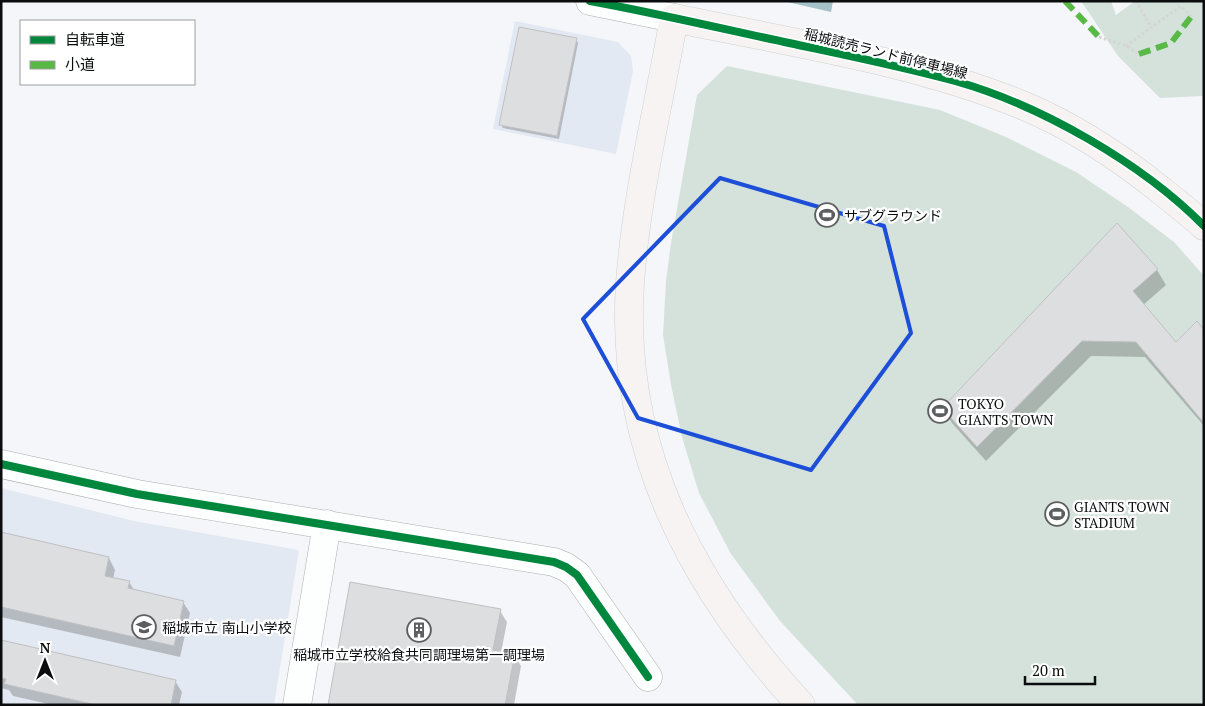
<svg xmlns="http://www.w3.org/2000/svg" width="1205" height="706" viewBox="0 0 1205 706" font-family="'PT Serif','Noto Sans JP',serif">
  <rect width="100%" height="100%" fill="#f4f6f9"/>
  <!-- built -->
  <path fill="#e3e9f2" d="M 515,21 L 618,42 L 631,56 L 633,71 L 616,154 L 493,129 Z
    M 1,488 L 134,521 L 299,550 L 274,705 L 1,705 Z"/>
  <!-- green -->
  <path fill="#d5e2db" d="M 1081,1 L 1111,1 L 1116,15 L 1135,1 L 1204,1 L 1204,96 L 1160,98 L 1118,56 Z
    M 727,66 L 940,110 L 1006,137 L 1076,172 L 1128,207 L 1174,242 L 1204,276 L 1204,705 L 858,705 L 780,621 L 731,554 L 699,493 L 682,437 L 671,385 L 663,335 L 666,281 L 671,243 L 697,95 Z"/>
  <!-- water -->
  <path fill="#a4c2c7" d="M 783,1 L 833,1 L 831,12 Z"/>
  <!-- shadow -->
  <path fill="#0003" d="M 576,39 L 578,43 L 559,139 L 503,128 L 501,124 Z
    M 1117,225 L 1157,270 L 1166,285 L 1143,305 L 1176,344 L 1204,332 L 1204,426 L 1145,357 L 1091,356 L 986,461 L 952,423 L 943,408 Z
    M 1,534 L 109,558 L 115,570 L 113,579 L 129,582 L 134,590 L 183,602 L 190,613 L 180,657 L 1,617 Z
    M 500,611 L 507,622 L 501,653 L 514,655 L 521,666 L 514,705 L 329,705 Z
    M 1,641 L 175,681 L 182,692 L 179,705 L 53,705 L 13,696 L 9,690 L 1,688 Z"/>
  <!-- building -->
  <path fill="#dddee0" stroke="#c0c0c3" d="M 519,27 L 577,38 L 557,136 L 499,125 Z
    M 1117,223 L 1158,269 L 1133,291 L 1176,342 L 1197,321 L 1204,330 L 1204,423 L 1136,342 L 1082,341 L 977,447 L 942,408 Z
    M 1,532 L 109,557 L 105,576 L 130,581 L 128,588 L 184,601 L 174,646 L 1,607 Z
    M 350,582 L 501,609 L 493,650 L 515,654 L 505,705 L 328,705 Z
    M 1,640 L 176,680 L 171,705 L 96,705 L 4,684 L 6,679 L 1,678 Z"/>
  <g fill="none" stroke-linecap="round" stroke-linejoin="round">
    <!-- minor casing -->
    <g stroke="#acaeb0" stroke-width="29">
      <path id="minor" d="M 590,1 L 674,18
        M 1,464 L 137,494 L 554,562 L 566,567 L 577,575 L 648,677
        M 297,705 L 327,524"/>
    </g>
    <!-- major casing -->
    <g stroke="#cfd0d1" stroke-width="29">
      <path id="major" d="M 801,705 C 691,586 619,448 630,283 C 636,197 659,104 674,18 C 788,42 915,61 1022,105 C 1073,126 1121,158 1163,192 C 1177,203 1191,214 1204,226"/>
    </g>
    <!-- path -->
    <path stroke="#d5d5d6" stroke-width="3" stroke-dasharray="2.5 2.5" stroke-linecap="butt" d="M 1136,1 L 1151,27
      M 1099,37 L 1126,46 L 1139,54
      M 1126,46 L 1181,6 L 1191,17"/>
    <!-- minor -->
    <use href="#minor" stroke="#fdfefe" stroke-width="28"/>
    <!-- major -->
    <use href="#major" stroke="#f6f3f2" stroke-width="28"/>
    <!-- quiet -->
    <path stroke="#58b947" stroke-width="6" stroke-dasharray="12 6" stroke-linecap="butt" d="M 1065,1 L 1099,37
      M 1139,54 L 1171,43 L 1191,17"/>
    <!-- cycleway casing -->
    <g stroke="#fff" stroke-width="11">
      <path id="cycleway" d="M 590,1 C 656,13 723,29 789,43 C 845,55 900,66 955,81 C 1040,105 1142,163 1204,226
        M 1,464 L 137,494 L 554,562 L 566,567 L 577,575 L 648,677"/>
    </g>
    <!-- cycleway -->
    <use href="#cycleway" stroke="#00873e" stroke-width="8"/>
  </g>
  <!-- marked area -->
  <path fill="none" stroke="#1d4ed8" stroke-width="4" stroke-linejoin="round" d="M 720,178 L 884,226 L 911,333 L 811,470 L 638,418 L 583,319 Z"/>
  <!-- icons -->
  <defs>
    <g id="stadium-ring" transform="scale(1.25)"><circle r="9.5" fill="#fff" stroke="#5c5e60" stroke-width="1.5"/><path d="M0-5a6.5 5 0 1 0 0 10a6.5 5 0 1 0 0-10ZM-3.5-1.8h7v3.6h-7Z" fill="#5c5e60"/></g>
    <g id="school-ring" transform="scale(1.25)"><circle r="9.5" fill="#fff" stroke="#5c5e60" stroke-width="1.5"/><path d="M0-5L7-2L0 1L-7-2ZM-4 1L0 2.5L4 1V4Q0 6-4 4Z" fill="#5c5e60"/></g>
    <g id="building-ring" transform="scale(1.25)"><circle r="9.5" fill="#fff" stroke="#5c5e60" stroke-width="1.5"/><path d="M-4-6H4V6H1V3H-1V6H-4ZM-2.5-4.3h1.7v1.8h-1.7ZM.8-4.3h1.7v1.8H.8ZM-2.5-1h1.7V.8h-1.7ZM.8-1h1.7V.8H.8Z" fill="#5c5e60"/></g>
  </defs>
  <g fill-rule="evenodd">
    <use href="#stadium-ring" x="827" y="215"/>
    <use href="#stadium-ring" x="940" y="411"/>
    <use href="#stadium-ring" x="1057" y="514"/>
    <use href="#school-ring" x="144" y="627"/>
    <use href="#building-ring" x="419" y="630"/>
  </g>
  <g text-anchor="middle" dominant-baseline="central" stroke-width="4.5" stroke-linejoin="round" paint-order="stroke">
    <!-- street labels -->
    <g font-size="14" fill="#0a0c0e" stroke="#fff">
      <text transform="translate(886 53) rotate(14)">稲城読売ランド前停車場線</text>
    </g>
    <!-- poi labels -->
    <g font-size="14" fill="#0a0c0e" stroke="#fff" text-anchor="start">
      <text x="844" y="215">サブグラウンド</text>
      <text x="958" y="403">TOKYO<tspan x="958" dy="16">GIANTS TOWN</tspan></text>
      <text x="1074" y="506">GIANTS TOWN<tspan x="1074" dy="16">STADIUM</tspan></text>
      <text x="162" y="627">稲城市立 南山小学校</text>
      <text x="419" y="654" text-anchor="middle">稲城市立学校給食共同調理場第一調理場</text>
    </g>
  </g>
  <!-- border -->
  <rect width="1205" height="706" fill="none" stroke="#0a0c0e" stroke-width="5"/>
  <!-- legend -->
  <rect x="20" y="20" width="175" height="65" fill="#ffffff" stroke="#9d9e9f"/>
  <rect x="30" y="36" width="25" height="8" fill="#00873e" stroke="#9d9e9f"/>
  <text x="65" y="45" font-size="15" fill="#0a0c0e">自転車道</text>
  <rect x="30" y="61" width="25" height="8" fill="#58b947" stroke="#9d9e9f"/>
  <text x="65" y="70" font-size="15" fill="#0a0c0e">小道</text>
  <!-- north arrow -->
  <g transform="translate(45 661)" stroke="#ffffff" stroke-width="4" paint-order="stroke">
  <path d="M0-4L9 19L0 12L-9 19Z" fill="#0a0c0e"/>
  <text y="-8" font-size="14" font-weight="bold" text-anchor="middle" fill="#0a0c0e">N</text>
  </g>
  <!-- scale -->
  <path d="M1025 676v8h70v-8" fill="none" stroke="#0a0c0e" stroke-width="2.5"/>
  <text x="1032" y="676" font-size="15" fill="#0a0c0e" stroke="#ffffff" stroke-width="4" paint-order="stroke">20 m</text>
</svg>
